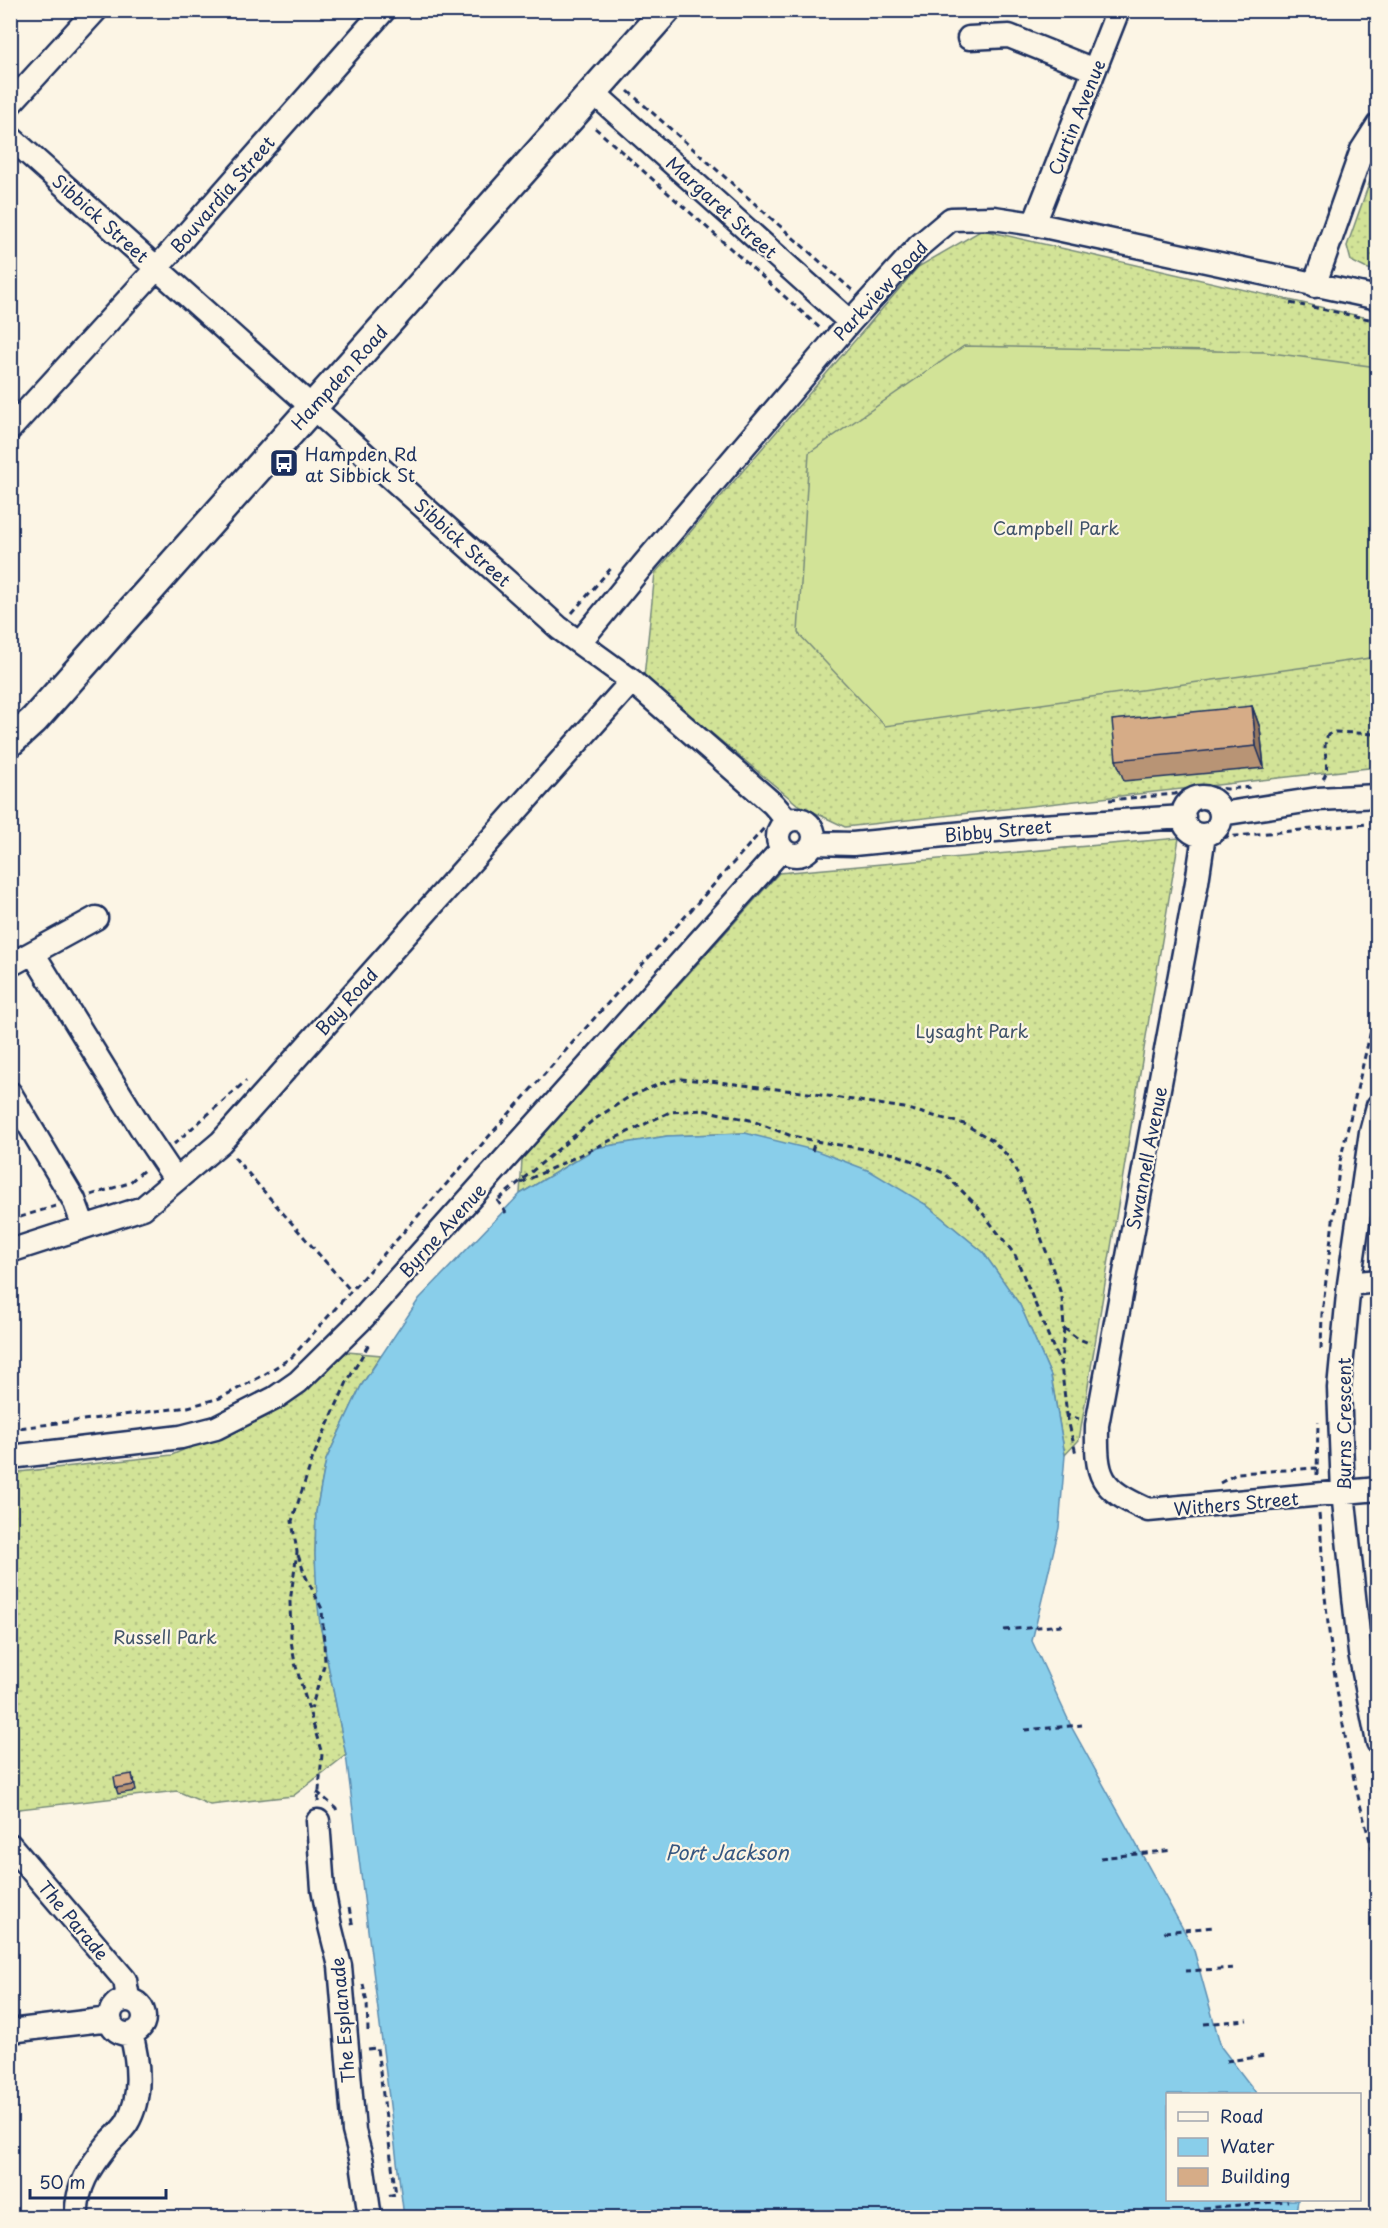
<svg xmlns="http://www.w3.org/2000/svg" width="1388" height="2228" viewBox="0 0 1388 2228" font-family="'Playpen Sans',sans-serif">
  <defs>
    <pattern id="grass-dots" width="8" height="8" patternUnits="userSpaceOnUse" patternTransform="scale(1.5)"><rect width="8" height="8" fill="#d2e397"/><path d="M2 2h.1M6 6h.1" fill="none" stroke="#b4c385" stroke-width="1.8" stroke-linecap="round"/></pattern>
  </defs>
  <rect width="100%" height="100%" fill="#fcf5e5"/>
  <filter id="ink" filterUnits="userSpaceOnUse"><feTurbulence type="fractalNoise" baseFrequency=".0167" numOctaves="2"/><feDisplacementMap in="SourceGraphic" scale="12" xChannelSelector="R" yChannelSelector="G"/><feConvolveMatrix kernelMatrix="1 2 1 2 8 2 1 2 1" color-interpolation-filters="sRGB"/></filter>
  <g filter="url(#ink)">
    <!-- grass -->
    <path fill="url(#grass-dots)" stroke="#76897a" stroke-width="1.5" d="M 1377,161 L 1378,271 L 1377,271 L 1365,268 L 1351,261 L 1347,246 Z
      M 982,230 L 1377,320 L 1377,767 L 845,827 L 797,804 L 644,677 L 655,573 L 918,267 Z
      M 1179,838 L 1079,1440 L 1065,1455 L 1051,1376 L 1020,1305 L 983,1252 L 925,1204 L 745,1133 L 667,1136 L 596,1148 L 520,1194 L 522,1159 L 779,873 Z
      M 347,1352 L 381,1355 L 361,1386 L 326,1460 L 316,1512 L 315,1555 L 320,1624 L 346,1755 L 293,1796 L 210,1805 L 177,1791 L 11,1810 L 10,1473 L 172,1455 L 275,1409 Z"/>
    <!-- pitch -->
    <path fill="#d2e397" stroke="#76897a" stroke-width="1.5" d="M 964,346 L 1264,352 L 1377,367 L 1377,657 L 885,726 L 798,633 L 809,453 Z"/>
    <!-- water -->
    <path fill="#89ceea" stroke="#5d8eb2" stroke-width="1.5" d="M 745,1133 L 817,1151 L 870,1171 L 925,1204 L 983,1252 L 1020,1305 L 1051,1376 L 1065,1455 L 1059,1528 L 1032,1641 L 1072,1728 L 1193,1947 L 1221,2047 L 1257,2094 L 1168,2094 L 1168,2200 L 1298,2200 L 1295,2217 L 404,2217 L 346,1755 L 320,1624 L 317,1598 L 315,1555 L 316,1512 L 326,1460 L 361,1386 L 419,1299 L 520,1194 L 596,1148 L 667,1136 Z"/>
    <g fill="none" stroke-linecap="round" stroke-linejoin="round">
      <!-- minor casing -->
      <g stroke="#1b2f5e" stroke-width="27">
        <path id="minor" d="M 969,38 L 1009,36 L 1094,70
          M 593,92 L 850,322
          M 10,104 L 96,10
          M 10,137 L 559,628 L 632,681 L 773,804 L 787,820
          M 1034,224 L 1118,10
          M 1314,286 L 1362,150 L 1378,125
          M 10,429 L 156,269 L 384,10
          M 580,642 L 643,565 L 850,322 L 919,246 L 951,219 L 994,218 L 1034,224 L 1378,298
          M1183 816a19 19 0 1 1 38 0a19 19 0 1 1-38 0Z
          M 1221,814 L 1318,799 L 1378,796
          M778 837a18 18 0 1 1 36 0a18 18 0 1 1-36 0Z
          M 1204,835 L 1197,882 L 1097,1425 C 1096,1478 1099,1488 1148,1510 L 1378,1489
          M 813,843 L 853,844 L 1026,827 L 1184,817
          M 33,953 L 143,1131 L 176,1180
          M 10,965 L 96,918
          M 10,1093 L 74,1200 L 84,1227
          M 1378,1106 L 1371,1132 L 1349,1284 L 1339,1388 L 1343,1492 L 1360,1653 L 1378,1742
          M 10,1251 L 143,1208 L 221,1142 L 632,681
          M 1349,1284 L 1378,1281
          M 10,1457 L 181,1437 L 216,1428 L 275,1398 L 298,1382 L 363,1318 L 782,849
          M 318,1821 L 323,1889 L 330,1926 L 340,1966 L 354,2131 L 362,2162 L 370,2218
          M 10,1845 L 125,1980 L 127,1992 L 126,1999
          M110 2017a17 17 0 1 1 34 0a17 17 0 1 1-34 0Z
          M 10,2031 L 110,2019
          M 77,2218 C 75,2188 90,2166 108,2144 C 114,2137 122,2131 127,2123 C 142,2098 139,2062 131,2034"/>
      </g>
      <!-- major casing -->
      <g stroke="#1b2f5e" stroke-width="33">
        <path id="major" d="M 10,742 L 34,720 L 666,10"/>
      </g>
      <!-- path -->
      <path stroke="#1b2f5e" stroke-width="3" stroke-dasharray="6 4.5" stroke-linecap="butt" d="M 628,91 L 852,290
        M 595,128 L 821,329
        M 1290,303 L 1305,306
        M 1312,307 L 1378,321
        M 572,613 L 613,566
        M 1323,779 C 1332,767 1320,748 1328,735 L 1335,732 L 1378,734
        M 1109,800 L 1175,794 L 1197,786 L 1227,789 L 1254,787
        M 1225,839 L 1225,837 L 1378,823
        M 174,1144 L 246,1081
        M 812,1151 L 815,1141
        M 234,1157 L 351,1291
        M 521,1183 L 670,1112 L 703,1110 L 750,1120 L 789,1135 L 815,1141 L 895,1154 L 944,1173 L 978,1207 L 1015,1255 L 1060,1364
        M 91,1195 L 129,1183 L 144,1170
        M 499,1199 L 592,1121 L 629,1097 L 659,1084 L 679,1079 L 710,1081 L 802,1092 L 904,1108 L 964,1124 L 992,1140 L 1009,1157 L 1018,1175 L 1056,1278 L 1062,1298 L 1064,1328 L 1061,1365 L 1067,1415 L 1079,1419
        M 497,1200 L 506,1213
        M 10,1220 L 56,1206
        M 1064,1328 L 1077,1338 L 1091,1344
        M 1321,1349 L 1322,1314 L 1340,1161 L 1378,1001
        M 1067,1415 L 1076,1454
        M 10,1429 L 188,1407 L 220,1398 L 262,1376 L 292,1357 L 766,826
        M 1317,1475 L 1318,1422
        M 1220,1483 L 1238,1473 L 1317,1468
        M 1319,1514 C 1322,1541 1322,1569 1325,1596 C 1334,1684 1350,1782 1378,1866
        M 298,1555 L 305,1575 L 322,1609 L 325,1662 L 311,1709
        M 1004,1630 L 1062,1625
        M 1025,1730 L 1082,1725
        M 317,1792 L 336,1808 L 337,1813
        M 318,1802 L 322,1754 L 295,1663 L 291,1641 L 290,1602 L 297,1552 L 292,1521 L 313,1457 L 347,1382 L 370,1342
        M 1100,1858 L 1173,1850
        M 349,1908 L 353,1927
        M 1164,1932 L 1214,1927
        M 1185,1971 L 1237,1968
        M 363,1984 L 367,2002 L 368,2031
        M 1204,2024 L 1247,2020
        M 368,2049 L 377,2048 L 394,2181 L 396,2194 L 387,2196
        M 1226,2061 L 1266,2056
        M 1203,2208 L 1288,2201"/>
      <!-- minor -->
      <use href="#minor" stroke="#fcf5e5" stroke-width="22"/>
      <!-- major -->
      <use href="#major" stroke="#fcf5e5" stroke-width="28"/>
    </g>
    <!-- wall -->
    <path fill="#b89474" stroke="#1b2f5e" stroke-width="1.5" d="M 1252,706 L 1260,728 L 1264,768 L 1124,781 L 1116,760 Z
      M 134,1779 L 136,1791 L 118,1794 L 116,1788 Z"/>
    <!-- shaded-wall -->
    <path fill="#96785e" stroke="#1b2f5e" stroke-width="1.5" d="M 1252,706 L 1260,728 L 1264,768 L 1256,746 Z"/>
    <!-- building -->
    <path fill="#d6ac87" stroke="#1b2f5e" stroke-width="1.5" d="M 1252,706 L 1256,746 L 1116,760 L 1112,720 Z
      M 132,1774 L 134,1785 L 116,1788 L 114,1777 Z"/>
  </g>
  <!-- icons -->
  <defs>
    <g id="bus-square" transform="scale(1.5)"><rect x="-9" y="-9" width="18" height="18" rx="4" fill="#1b2f5e" stroke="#fcf5e5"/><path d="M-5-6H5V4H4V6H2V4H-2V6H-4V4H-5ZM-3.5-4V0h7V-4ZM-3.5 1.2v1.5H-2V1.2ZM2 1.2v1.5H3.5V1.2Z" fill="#fff"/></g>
  </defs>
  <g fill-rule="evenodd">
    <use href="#bus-square" x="284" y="463"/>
  </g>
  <g text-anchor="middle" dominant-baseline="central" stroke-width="4.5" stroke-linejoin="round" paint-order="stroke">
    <!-- street labels -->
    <g font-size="18" fill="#1b2f5e" stroke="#fcf5e5">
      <text transform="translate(1076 117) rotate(-68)">Curtin Avenue</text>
      <text transform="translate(222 194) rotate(-49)">Bouvardia Street</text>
      <text transform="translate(722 207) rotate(42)">Margaret Street</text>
      <text transform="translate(101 218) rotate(42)">Sibbick Street</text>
      <text transform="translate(880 290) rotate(-47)">Parkview Road</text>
      <text transform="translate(339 377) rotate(-48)">Hampden Road</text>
      <text transform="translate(463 542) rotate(42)">Sibbick Street</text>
      <text transform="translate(998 830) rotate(-5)">Bibby Street</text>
      <text transform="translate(346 1001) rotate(-48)">Bay Road</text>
      <text transform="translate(1146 1158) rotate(-79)">Swannell Avenue</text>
      <text transform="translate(442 1230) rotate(-48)">Byrne Avenue</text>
      <text transform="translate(1343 1424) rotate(-90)">Burns Crescent</text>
      <text transform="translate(1236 1503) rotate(-5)">Withers Street</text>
      <text transform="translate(74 1920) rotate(50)">The Parade</text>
      <text transform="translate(342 2020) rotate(-95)">The Esplanade</text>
    </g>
    <!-- poi labels -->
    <g font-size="18" fill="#1b2f5e" stroke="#fcf5e5" text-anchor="start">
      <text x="305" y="453">Hampden Rd<tspan x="305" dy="21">at Sibbick St</tspan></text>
    </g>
    <!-- park labels -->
    <g font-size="18" fill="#405369" stroke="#fcf5e5">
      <text x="1056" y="527">Campbell Park</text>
      <text x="972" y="1030">Lysaght Park</text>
      <text x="165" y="1636">Russell Park</text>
    </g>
    <!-- water labels -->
    <g font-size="20" font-style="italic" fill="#365781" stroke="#fcf5e5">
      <text x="727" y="1852">Port Jackson</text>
    </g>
  </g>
  <!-- margin -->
  <rect width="1388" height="2228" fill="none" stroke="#fcf5e5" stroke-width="36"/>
  <rect x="18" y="18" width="1352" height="2192" fill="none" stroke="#1b2f5e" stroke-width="2" filter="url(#ink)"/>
  <!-- legend -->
  <rect x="1166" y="2093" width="195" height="108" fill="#fcf5e5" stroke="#a2a6af" stroke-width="1.5"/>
  <rect x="1178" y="2112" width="30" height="9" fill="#fcf5e5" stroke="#a2a6af" stroke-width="1.5"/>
  <text x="1220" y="2123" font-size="18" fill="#1b2f5e">Road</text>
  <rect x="1178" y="2138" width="30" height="18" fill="#89ceea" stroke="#a2a6af" stroke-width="1.5"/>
  <text x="1220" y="2153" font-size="18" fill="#1b2f5e">Water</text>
  <rect x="1178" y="2168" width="30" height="18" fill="#d6ac87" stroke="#a2a6af" stroke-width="1.5"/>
  <text x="1220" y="2183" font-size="18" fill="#1b2f5e">Building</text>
  <!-- scale -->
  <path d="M30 2189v9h136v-9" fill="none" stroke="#1b2f5e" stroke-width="3"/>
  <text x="39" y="2189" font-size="18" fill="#1b2f5e" stroke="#fcf5e5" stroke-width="4.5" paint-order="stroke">50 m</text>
</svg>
